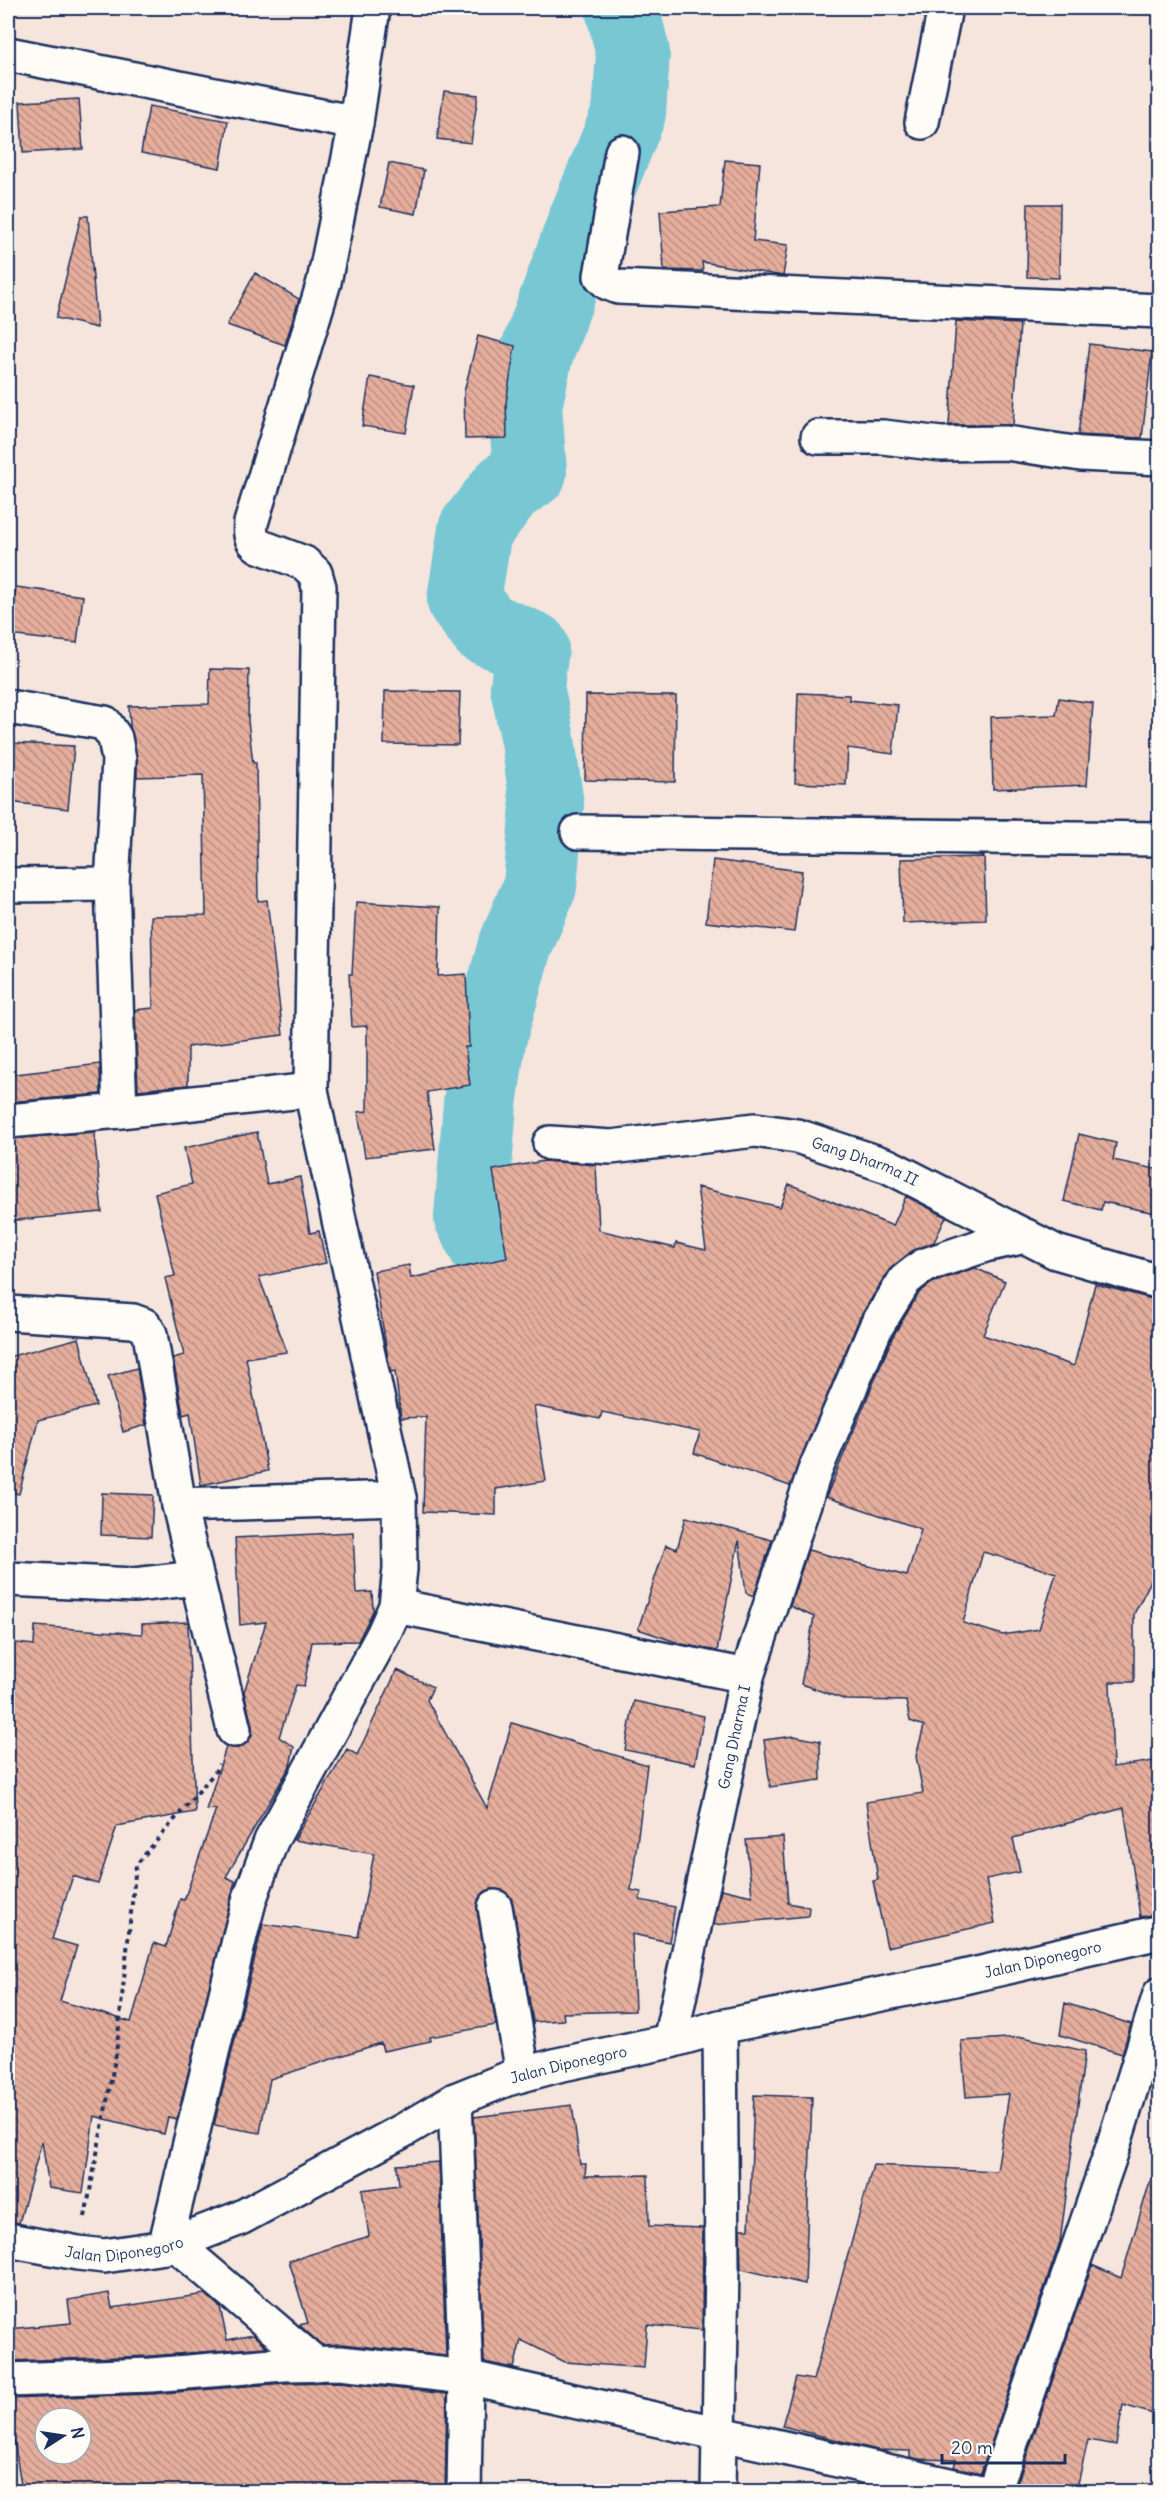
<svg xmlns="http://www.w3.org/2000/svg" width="1167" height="2499" viewBox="0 0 1167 2499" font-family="Delius,sans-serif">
  <defs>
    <pattern id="building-back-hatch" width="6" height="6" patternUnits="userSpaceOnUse" patternTransform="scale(1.5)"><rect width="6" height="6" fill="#e5ae9c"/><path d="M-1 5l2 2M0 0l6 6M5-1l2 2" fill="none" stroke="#b98e82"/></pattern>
  </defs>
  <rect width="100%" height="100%" fill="#f6e5dc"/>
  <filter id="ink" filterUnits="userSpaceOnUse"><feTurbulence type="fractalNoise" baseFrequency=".0167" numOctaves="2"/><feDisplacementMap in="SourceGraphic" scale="12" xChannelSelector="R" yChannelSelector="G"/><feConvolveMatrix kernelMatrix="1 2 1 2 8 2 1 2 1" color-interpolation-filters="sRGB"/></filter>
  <g filter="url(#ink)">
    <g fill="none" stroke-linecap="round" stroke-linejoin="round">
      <!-- river -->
      <path stroke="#78c7d5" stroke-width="74" d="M 488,1251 L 471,1217 L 480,1104 L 489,1040 L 514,949 L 540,886 L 547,806 L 538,740 L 527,687 L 532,648 L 485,628 L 464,600 L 475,530 L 507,488 L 530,472 L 525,406 L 536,355 L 585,221 L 629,113 L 633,53 L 622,8"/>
    </g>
    <!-- building -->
    <path fill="url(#building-back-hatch)" stroke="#1b2f5e" stroke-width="1.5" fill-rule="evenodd" d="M 444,91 L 478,95 L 471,143 L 437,139 Z
      M 79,99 L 83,149 L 23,153 L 20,102 Z
      M 149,106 L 228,121 L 220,168 L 141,153 Z
      M 725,160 L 760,163 L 753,241 L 788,245 L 783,276 L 702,262 L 703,271 L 664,270 L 660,211 L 720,207 Z
      M 389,163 L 424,170 L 416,214 L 380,207 Z
      M 1028,204 L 1060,204 L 1059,278 L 1027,277 Z
      M 81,216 L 88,216 L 97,328 L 56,318 Z
      M 255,273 L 299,299 L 285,345 L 227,325 Z
      M 956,321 L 1020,324 L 1013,425 L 949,425 Z
      M 478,336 L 515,346 L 506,403 L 507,438 L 465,439 L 464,392 Z
      M 1089,344 L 1152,352 L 1142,438 L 1078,435 Z
      M 370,377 L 414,385 L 406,433 L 362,426 Z
      M 16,587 L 83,596 L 77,643 L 9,635 Z
      M 210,669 L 249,670 L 248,721 L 253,763 L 256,763 L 258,901 L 267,900 L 283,1035 L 188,1047 L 188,1085 L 138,1090 L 135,1010 L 153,1008 L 151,916 L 206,915 L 203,775 L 137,777 L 137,757 L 130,726 L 129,706 L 209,704 Z
      M 385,691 L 460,692 L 458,745 L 384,744 Z
      M 798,693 L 849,695 L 849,700 L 898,705 L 893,754 L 848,748 L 846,785 L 795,783 Z
      M 586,695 L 676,696 L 675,782 L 585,780 Z
      M 1059,698 L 1093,703 L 1087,785 L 993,789 L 991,717 L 1056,715 Z
      M 8,743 L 74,746 L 68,809 L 8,802 Z
      M 984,857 L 986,920 L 903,923 L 901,859 Z
      M 713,860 L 802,871 L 794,932 L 706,922 Z
      M 356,902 L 440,907 L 438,976 L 466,974 L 469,1047 L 465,1047 L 470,1085 L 427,1092 L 435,1149 L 365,1157 L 358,1112 L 367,1111 L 367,1026 L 352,1027 L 349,974 L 352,974 Z
      M 100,1064 L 101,1094 L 8,1102 L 8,1075 Z
      M 94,1132 L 102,1212 L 8,1221 L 8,1139 Z
      M 257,1132 L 267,1184 L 300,1177 L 310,1233 L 319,1231 L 326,1263 L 259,1277 L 287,1352 L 246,1358 L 268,1471 L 201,1485 L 190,1413 L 183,1415 L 173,1358 L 184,1355 L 165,1278 L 175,1276 L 155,1193 L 192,1184 L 184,1148 Z
      M 1079,1134 L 1116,1143 L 1113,1160 L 1160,1170 L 1160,1214 L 1103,1202 L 1101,1210 L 1064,1201 Z
      M 544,1161 L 596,1165 L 599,1230 L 675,1248 L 676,1243 L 706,1250 L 697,1187 L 780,1207 L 789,1184 L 893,1226 L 906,1196 L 946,1217 L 934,1242 L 912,1251 L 889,1270 L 860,1317 L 790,1486 L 694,1453 L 700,1432 L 602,1412 L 600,1419 L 534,1406 L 546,1481 L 496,1489 L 496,1515 L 423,1512 L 426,1417 L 401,1418 L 395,1371 L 391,1372 L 389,1365 L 374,1271 L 409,1265 L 411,1278 L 507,1258 L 493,1170 Z
      M 975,1268 L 1005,1281 L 983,1335 L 1074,1366 L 1095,1284 L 1160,1301 L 1160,1563 L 1134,1614 L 1134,1682 L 1110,1682 L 1113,1767 L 1160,1760 L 1160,1914 L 1140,1917 L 1124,1808 L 1013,1838 L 1020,1872 L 986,1879 L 995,1923 L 887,1947 L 873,1881 L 878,1880 L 866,1802 L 923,1793 L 916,1756 L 924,1726 L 910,1721 L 906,1701 L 846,1700 L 801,1684 L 814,1617 L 790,1606 L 808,1550 L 907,1576 L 921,1529 L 826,1497 L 893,1336 L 919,1293 L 932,1283 ZM 983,1552 L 1056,1573 L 1039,1629 L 1003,1635 L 963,1623 Z
      M 79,1338 L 96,1406 L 38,1420 L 19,1494 L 8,1492 L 8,1357 Z
      M 137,1368 L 146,1425 L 123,1432 L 108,1376 Z
      M 102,1493 L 153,1495 L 151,1537 L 101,1535 Z
      M 686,1517 L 772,1540 L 754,1596 L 746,1593 L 739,1540 L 717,1651 L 682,1644 L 638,1629 L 666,1545 L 677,1549 Z
      M 353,1532 L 356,1593 L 372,1592 L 373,1611 L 358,1641 L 312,1642 L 304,1686 L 296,1685 L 279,1737 L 294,1747 L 290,1766 L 226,1877 L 235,1881 L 177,2119 L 168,2117 L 164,2134 L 94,2116 L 83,2193 L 49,2188 L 42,2141 L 19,2223 L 8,2222 L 8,1642 L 34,1645 L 35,1626 L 142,1634 L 142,1624 L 188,1622 L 195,1812 L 117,1826 L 98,1884 L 73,1876 L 52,1939 L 77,1946 L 60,2001 L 131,2022 L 154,1943 L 166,1947 L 180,1899 L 184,1900 L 216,1809 L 206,1810 L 226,1747 L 239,1748 L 247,1743 L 252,1735 L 252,1726 L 244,1692 L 266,1622 L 240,1625 L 235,1538 Z
      M 397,1670 L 433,1687 L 427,1700 L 487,1808 L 512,1723 L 647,1765 L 631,1890 L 641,1892 L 640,1900 L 675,1907 L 669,1942 L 632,1934 L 635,2011 L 563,2013 L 564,2020 L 533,2022 L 513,1904 L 510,1896 L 502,1890 L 491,1889 L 484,1892 L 478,1900 L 477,1910 L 496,2025 L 430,2037 L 431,2041 L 383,2051 L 381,2043 L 270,2079 L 260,2133 L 214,2125 L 263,1924 L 358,1937 L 374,1854 L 294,1840 L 347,1749 L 357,1755 Z
      M 634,1701 L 704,1716 L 695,1764 L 625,1750 Z
      M 794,1736 L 820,1741 L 821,1780 L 770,1787 L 764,1740 Z
      M 783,1837 L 788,1903 L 809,1907 L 808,1916 L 714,1925 L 721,1889 L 752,1896 L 746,1840 Z
      M 1065,2003 L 1131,2024 L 1122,2054 L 1060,2035 Z
      M 1023,2037 L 1085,2051 L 1060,2242 L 981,2473 L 954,2467 L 956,2460 L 918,2459 L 910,2457 L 910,2451 L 877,2450 L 782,2426 L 796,2377 L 813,2380 L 873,2165 L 997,2171 L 1009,2094 L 966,2097 L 961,2041 Z
      M 754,2095 L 812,2097 L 805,2284 L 741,2269 L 740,2229 L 749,2229 Z
      M 572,2105 L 580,2164 L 586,2164 L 585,2176 L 648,2175 L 649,2226 L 703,2228 L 702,2330 L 647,2325 L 644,2368 L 565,2362 L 521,2340 L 514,2368 L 484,2362 L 474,2117 Z
      M 439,2162 L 446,2356 L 342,2344 L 322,2345 L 299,2325 L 308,2323 L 289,2261 L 369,2236 L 362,2190 L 399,2185 L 397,2165 Z
      M 1151,2178 L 1160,2179 L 1160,2416 L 1123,2405 L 1116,2445 L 1088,2440 L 1076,2492 L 1037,2492 L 1016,2487 L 1092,2265 L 1121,2278 Z
      M 109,2293 L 112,2308 L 205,2294 L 220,2307 L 227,2340 L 253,2335 L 267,2347 L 150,2356 L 8,2361 L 8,2329 L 71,2323 L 68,2300 Z
      M 339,2382 L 447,2394 L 445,2492 L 22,2492 L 8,2399 L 152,2394 L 285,2383 ZM 45,2418 L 81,2418 L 81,2454 L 45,2454 Z"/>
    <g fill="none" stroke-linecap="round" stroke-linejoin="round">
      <!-- minor casing -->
      <g stroke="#1b2f5e" stroke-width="38">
        <g id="minor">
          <path d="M 8,54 L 356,123"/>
          <path d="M 922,122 L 945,8"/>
          <path d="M 622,152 L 601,276 L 608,283 L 618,287 L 1160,311"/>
          <path d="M 818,437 L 883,437 L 941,444 L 1006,443 L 1081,454 L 1160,458"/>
          <path d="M 8,707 L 105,723 L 115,738 L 119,760 L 112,884 L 120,1111"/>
          <path d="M 578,832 L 1160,839"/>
          <path d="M 8,885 L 112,884"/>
          <path d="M 8,1121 L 120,1111 L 311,1090"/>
          <path id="s1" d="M 550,1143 L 611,1147 L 755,1130 L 797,1136 L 888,1166 L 1056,1252 L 1160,1282"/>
          <path d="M 8,1313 L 133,1321 L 144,1325 L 150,1334 L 179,1505 L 234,1730"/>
          <path d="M 179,1505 L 399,1498"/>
          <path d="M 8,1579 L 134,1585 L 196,1578"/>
          <path d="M 396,1606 L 747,1676 L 670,2041"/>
          <path d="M 747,1676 L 814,1473 L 876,1327 L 905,1280 L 923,1266 L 985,1245 L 1026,1236"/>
          <path d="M 495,1907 L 523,2074"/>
          <path d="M 455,2100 L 466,2377 L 464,2492"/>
          <path d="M 174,2243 L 316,2364"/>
          <path d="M 165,2247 L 241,1932 L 250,1898 L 271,1841 L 383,1635 L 396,1606 L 400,1569 L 399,1498 L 311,1090 L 319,587 L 315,573 L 304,563 L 259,546 C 250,540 250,533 251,523 L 324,282 L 356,123 L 373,8"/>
          <path d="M 8,2380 L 151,2375 L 284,2364 L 340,2363 L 466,2377 L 981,2492"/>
          <path d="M 718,2492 L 722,2267 L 720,2027"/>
          <path d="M 994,2492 L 1112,2150 L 1160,1994"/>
        </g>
      </g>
      <!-- major casing -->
      <g stroke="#1b2f5e" stroke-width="38">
        <g id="major">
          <path id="s2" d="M 8,2240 L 78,2253 L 104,2256 L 165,2247 L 240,2218 L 406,2129 L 455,2100 L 507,2079 L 558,2065 L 670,2041 L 720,2027 L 955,1979 L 1160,1932"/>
        </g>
      </g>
      <!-- path -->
      <path stroke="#1b2f5e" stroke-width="4" stroke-dasharray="4.5 4.5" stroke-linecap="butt" d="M 85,2217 L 116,2054 L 136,1865 L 215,1772 L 219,1764"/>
      <!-- minor -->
      <use href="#minor" stroke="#fdfcf7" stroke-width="33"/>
      <!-- major -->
      <use href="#major" stroke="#fdfcf7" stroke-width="33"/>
    </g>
  </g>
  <g text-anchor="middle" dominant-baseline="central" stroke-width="4.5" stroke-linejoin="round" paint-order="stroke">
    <!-- street labels -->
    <g font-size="15" fill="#1b2f5e" stroke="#fdfcf7">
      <text stroke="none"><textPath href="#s1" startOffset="321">Gang Dharma II</textPath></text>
      <text transform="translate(734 1737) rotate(-78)">Gang Dharma I</text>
      <text stroke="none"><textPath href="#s2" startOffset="1090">Jalan Diponegoro</textPath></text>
      <text stroke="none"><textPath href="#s2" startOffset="604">Jalan Diponegoro</textPath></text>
      <text stroke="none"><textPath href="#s2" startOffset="118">Jalan Diponegoro</textPath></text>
    </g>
  </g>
  <!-- margin -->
  <rect width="1167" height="2499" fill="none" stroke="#fdfcf7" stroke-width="30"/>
  <rect x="15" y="15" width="1137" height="2469" fill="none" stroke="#1b2f5e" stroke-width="2" filter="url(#ink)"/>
  <!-- north arrow -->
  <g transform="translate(63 2436) rotate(78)"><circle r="28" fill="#fdfcf7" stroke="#a3aaba" stroke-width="1.5"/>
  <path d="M0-4.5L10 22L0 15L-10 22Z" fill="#1b2f5e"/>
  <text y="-9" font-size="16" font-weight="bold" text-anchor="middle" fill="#1b2f5e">N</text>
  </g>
  <!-- scale -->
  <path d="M942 2454v9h123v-9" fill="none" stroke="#1b2f5e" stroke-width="3"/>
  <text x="951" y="2454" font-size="18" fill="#1b2f5e" stroke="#fdfcf7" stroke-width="4.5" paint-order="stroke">20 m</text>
</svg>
